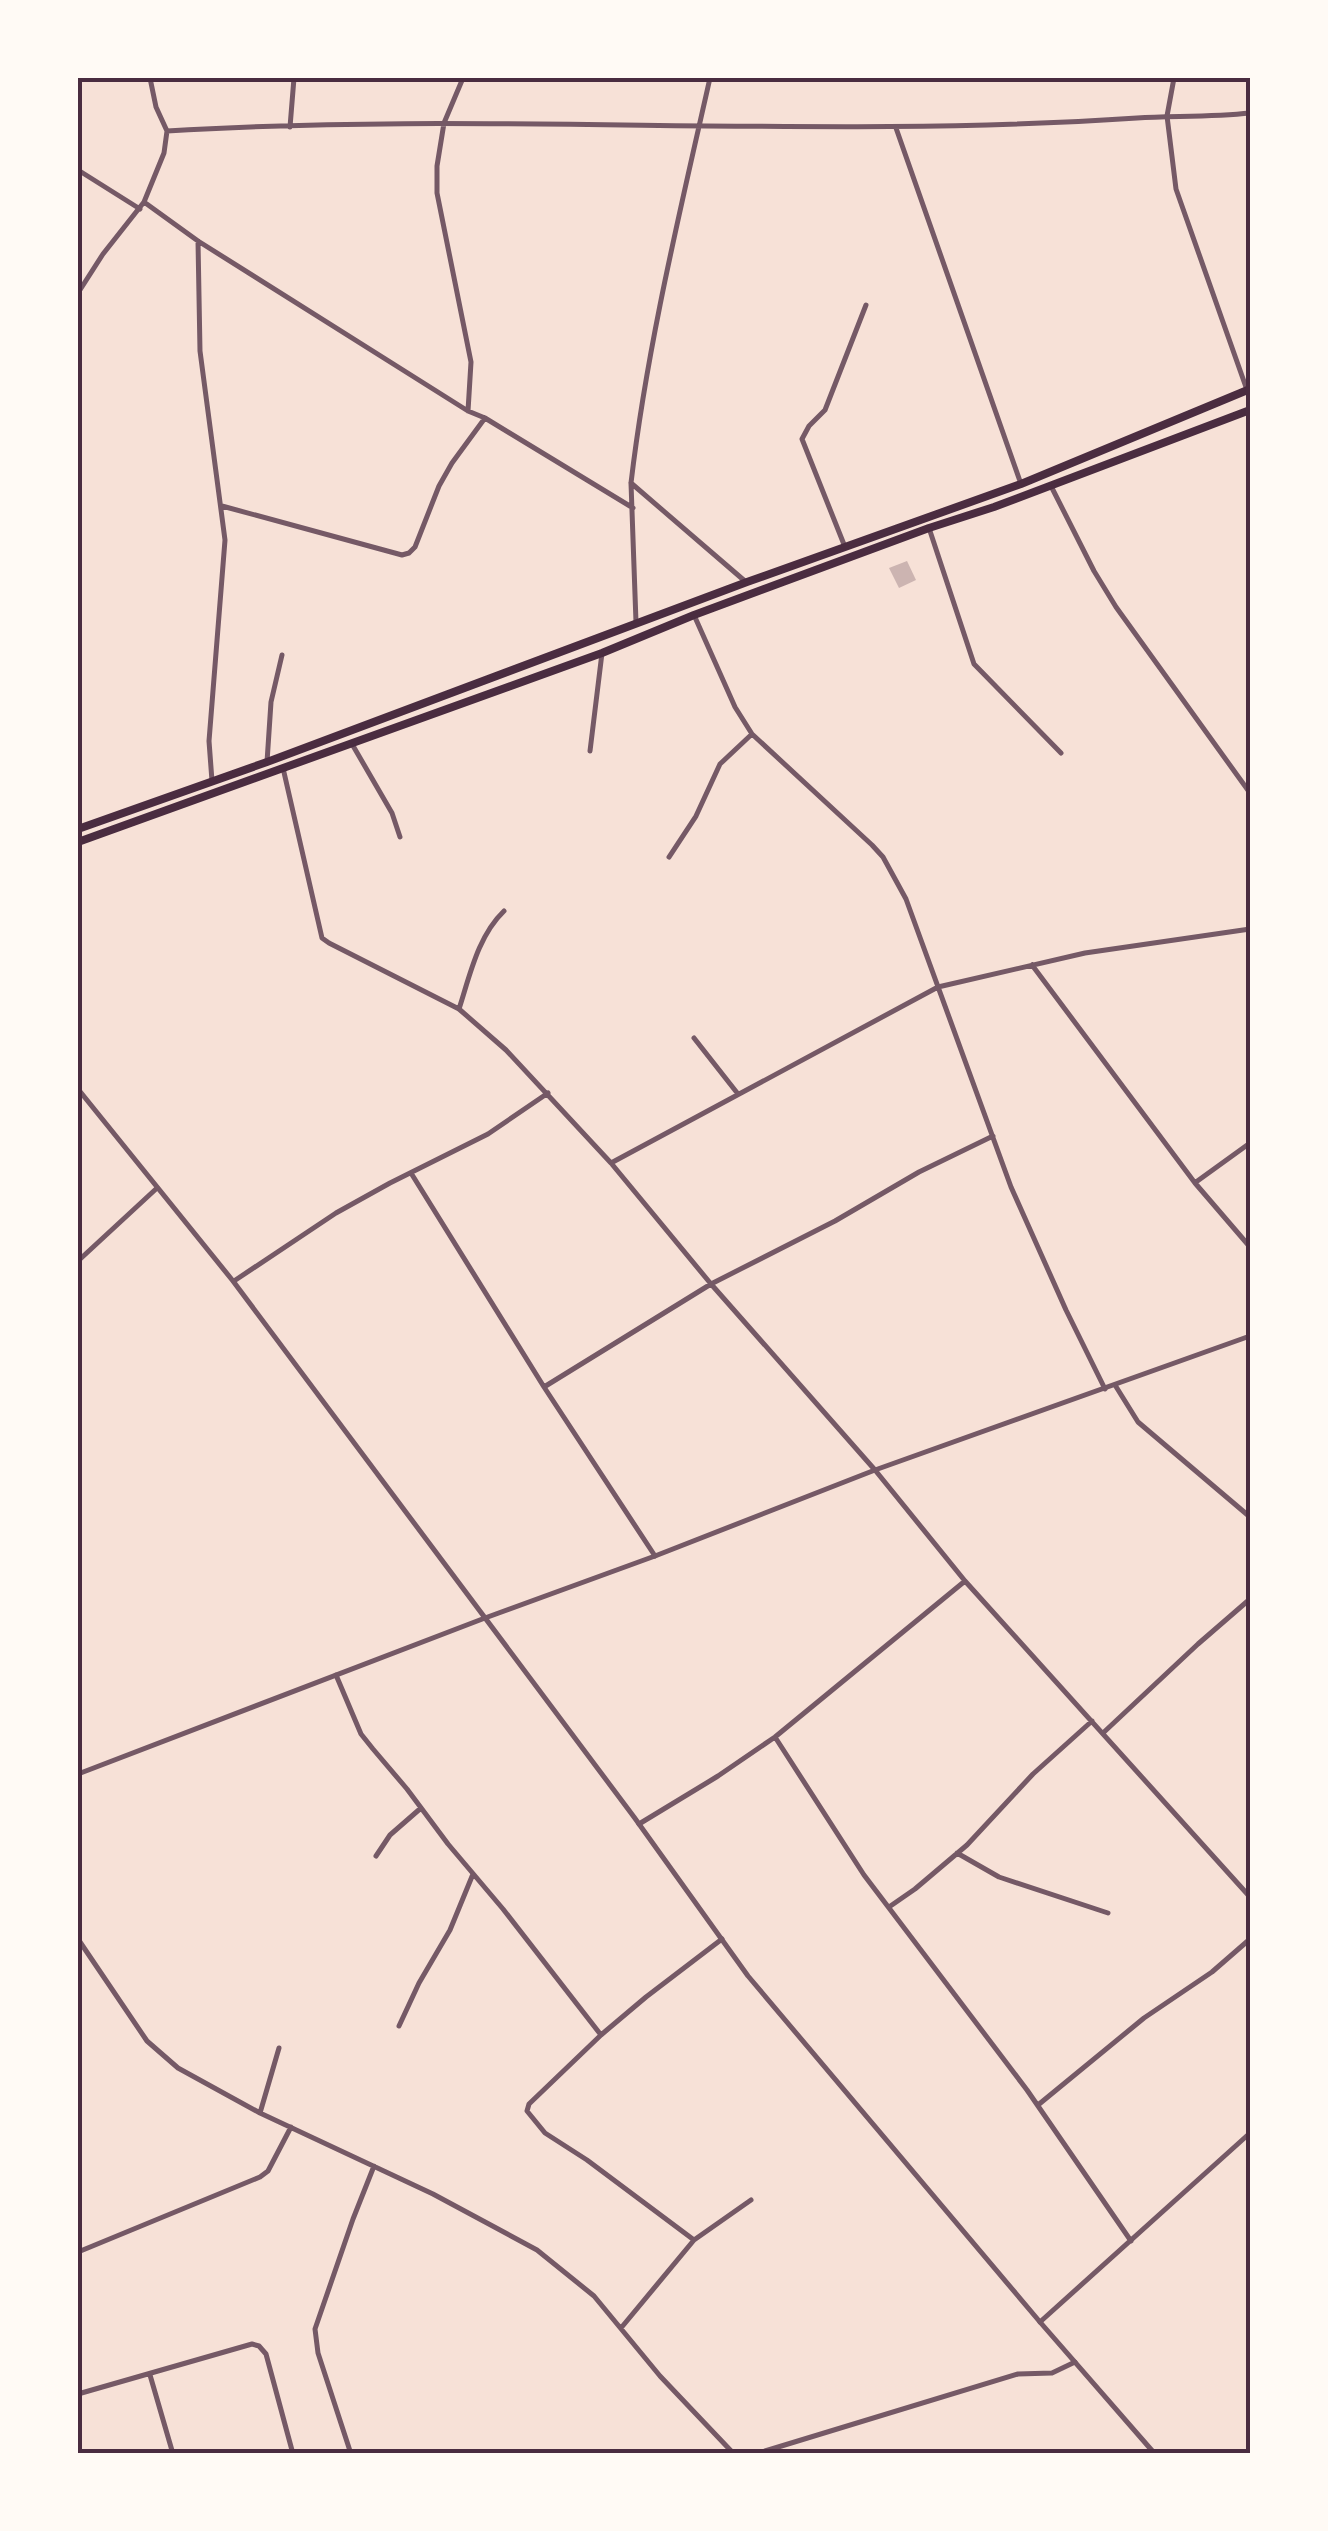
<svg xmlns="http://www.w3.org/2000/svg" width="1328" height="2531" viewBox="0 0 1328 2531" font-family="'Work Sans',sans-serif">
  <rect width="100%" height="100%" fill="#f7e1d7"/>
  <!-- building -->
  <path fill="#ccb4b1" d="M 907,561 L 916,580 L 899,588 L 889,568 Z"/>
  <g fill="none" stroke-linecap="round" stroke-linejoin="round">
    <!-- minor -->
    <path stroke="#755966" stroke-width="5" d="M 150,78 L 156,107 L 167,131 L 164,153 L 144,202 L 198,241 L 468,411 L 485,418 L 633,508
      M 463,78 L 444,123 L 437,166 L 437,193 L 471,362 L 468,411
      M 290,127 L 294,78
      M 896,128 L 1021,484
      M 167,131 C 490,111 814,140 1137,118 C 1175,116 1213,117 1250,113
      M 78,170 L 140,209
      M 198,241 L 200,351 L 225,540 L 209,741 L 212,781
      M 78,293 L 103,254 L 144,202
      M 631,483 L 746,582
      M 1051,486 L 1094,571 L 1116,607 L 1250,793
      M 222,506 L 402,555 L 409,553 L 415,547 L 439,486 L 452,463 L 485,418
      M 929,528 L 974,664 L 1061,753
      M 845,547 L 802,439 L 809,426 L 825,410 L 866,305
      M 694,615 L 735,707 L 752,734 L 872,845 L 883,857 L 906,899 L 1011,1187 L 1066,1310 L 1105,1389
      M 636,622 L 631,483 C 647,347 680,211 710,78
      M 352,744 L 392,813 L 400,837
      M 590,751 L 602,653
      M 267,762 L 271,702 L 282,655
      M 283,768 L 322,938 L 329,943 L 459,1009 L 506,1050 L 611,1163 L 711,1284 L 875,1470 L 965,1581 L 1250,1897
      M 669,857 L 696,816 L 720,764 L 752,734
      M 1032,965 L 1195,1183 L 1250,1247
      M 459,1009 C 470,975 478,936 504,911
      M 694,1038 L 738,1094
      M 611,1163 L 938,987 L 1085,953 L 1250,929
      M 411,1173 L 544,1387 L 655,1556
      M 1196,1182 L 1250,1143
      M 78,1261 L 157,1188
      M 234,1281 L 336,1213 L 390,1183 L 488,1134 L 548,1093
      M 1115,1385 L 1138,1422 L 1250,1517
      M 544,1387 L 711,1284 L 835,1221 L 919,1172 L 993,1136
      M 336,1675 L 361,1734 L 373,1749 L 407,1789 L 448,1844 L 503,1909 L 601,2035
      M 1103,1733 L 1198,1644 L 1250,1599
      M 775,1737 L 864,1875 L 1027,2090 L 1131,2241
      M 639,1824 L 718,1776 L 775,1737 L 965,1581
      M 957,1853 L 999,1877 L 1108,1913
      M 376,1856 L 390,1835 L 421,1808
      M 889,1907 L 915,1889 L 967,1845 L 1033,1774 L 1092,1721
      M 78,1939 L 147,2041 L 178,2068 L 260,2113 L 433,2194 L 537,2250 L 594,2296 L 660,2376 L 734,2454
      M 399,2026 L 419,1983 L 450,1930 L 473,1874
      M 1038,2105 L 1144,2018 L 1212,1972 L 1250,1939
      M 260,2113 L 279,2048
      M 694,2240 L 587,2160 L 545,2133 L 527,2111 L 529,2104 L 601,2035 L 646,1997 L 722,1939
      M 78,2252 L 260,2177 L 268,2171 L 291,2127
      M 1040,2322 L 1250,2133
      M 621,2328 L 694,2240 L 751,2200
      M 150,2375 L 173,2454
      M 78,2394 L 252,2344 L 259,2346 L 266,2354 L 293,2454
      M 765,2451 L 1018,2374 L 1052,2373 L 1075,2362
      M 351,2454 L 318,2353 L 315,2329 L 353,2219 L 374,2166"/>
    <!-- tertiary -->
    <path stroke="#755966" stroke-width="5" d="M 1174,78 L 1167,116 L 1176,189 L 1247,390
      M 78,1089 L 233,1281 L 634,1817 L 748,1976 L 1040,2322 L 1155,2454
      M 78,1774 L 485,1618 L 655,1556 L 875,1470 L 1250,1336"/>
    <!-- primary -->
    <path stroke="#4a2c40" stroke-width="8" d="M 78,829 L 267,762 L 747,582 L 1021,484 L 1250,389
      M 78,842 L 602,653 L 694,615 L 929,528 L 994,507 L 1250,410"/>
  </g>
  <!-- border -->
  <rect width="1328" height="2531" fill="none" stroke="#fffaf5" stroke-width="160"/>
  <rect x="80" y="80" width="1168" height="2371" fill="none" stroke="#4a2c40" stroke-width="4"/>
</svg>
